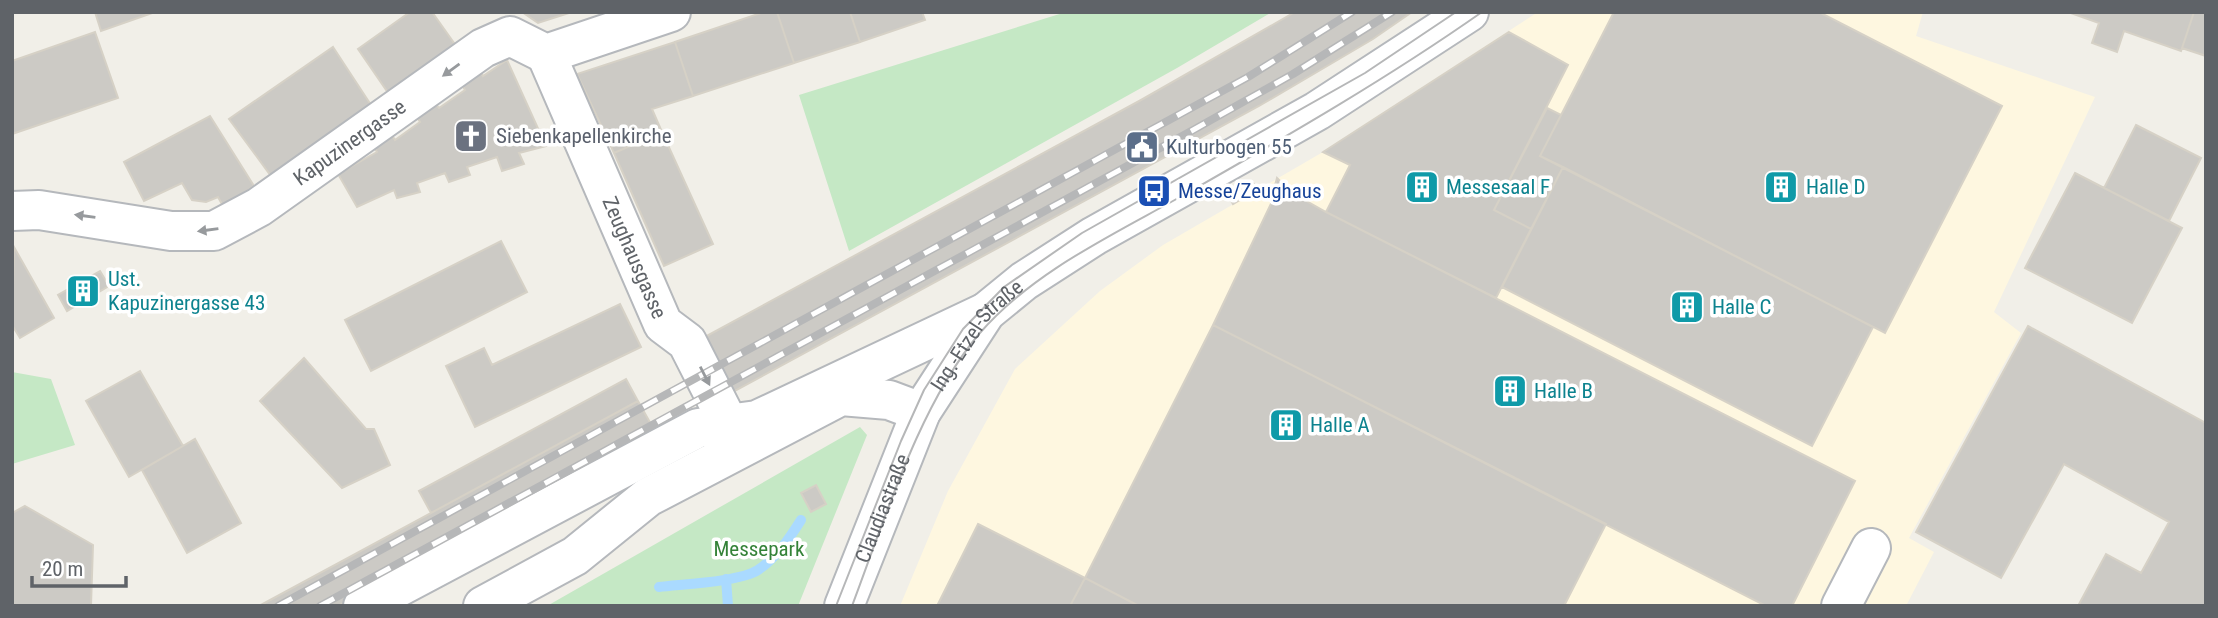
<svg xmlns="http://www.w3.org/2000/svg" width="2218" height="618" viewBox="0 0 2218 618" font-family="'Roboto Condensed',sans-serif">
  <rect width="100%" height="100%" fill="#f1efe8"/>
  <!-- commercial -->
  <path fill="#fef7e0" d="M 1538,12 L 1923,12 L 1916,36 L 2095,97 L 1994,312 L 2021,333 L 1909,538 L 1934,552 L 1906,606 L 900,606 L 948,491 L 1015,369 L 1100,291 L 1163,245 L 1323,152 Z"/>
  <!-- green -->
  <path fill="#c5e8c5" d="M 1066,12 L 1272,12 L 1177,68 L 849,251 L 799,95 Z
    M 12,372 L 51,379 L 75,445 L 12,464 Z
    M 860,427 L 867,435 L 798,606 L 547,606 Z"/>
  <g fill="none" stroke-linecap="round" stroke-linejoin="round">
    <!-- stream -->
    <path stroke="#aadaff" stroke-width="10" d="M 726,579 L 728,606
      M 659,587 C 683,584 739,582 758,570 C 777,557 789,539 801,520"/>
  </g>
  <!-- building -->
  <path fill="#cccac5" stroke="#d6d1c6" stroke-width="2" d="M 95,12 L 155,12 L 101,31 Z
    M 410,12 L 432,12 L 459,50 L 391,97 L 358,49 Z
    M 522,12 L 572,12 L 538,23 Z
    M 764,12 L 777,12 L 794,63 L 693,96 L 675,42 Z
    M 777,12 L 850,12 L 860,42 L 794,63 Z
    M 850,12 L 922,12 L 925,20 L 860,42 Z
    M 1295,12 L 1412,12 L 1373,39 L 1259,106 L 733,392 L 703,338 L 1141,100 Z
    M 1614,12 L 1819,12 L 2002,106 L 1885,333 L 1540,156 Z
    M 2068,12 L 2194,12 L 2181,51 L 2124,31 L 2117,52 L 2092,43 L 2099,23 Z
    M 2194,12 L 2206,12 L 2206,56 L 2182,48 Z
    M 95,32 L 118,98 L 12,134 L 12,61 Z
    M 1509,32 L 1568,65 L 1494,210 L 1531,229 L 1496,298 L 1326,212 L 1350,165 L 1323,152 Z
    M 675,42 L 693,96 L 652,109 L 662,132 L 614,153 L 577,74 Z
    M 333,47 L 371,105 L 271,176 L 229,119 Z
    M 507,60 L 546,146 L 519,153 L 524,164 L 502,171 L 497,157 L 467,167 L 470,175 L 449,182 L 445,173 L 417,183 L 420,192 L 397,198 L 394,190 L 357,207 L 338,174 L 377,152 L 371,143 L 390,132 L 395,140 L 420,122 L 415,114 L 433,101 L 439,108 L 465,90 L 457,78 L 476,65 L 483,76 Z
    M 1547,108 L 1561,115 L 1540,156 L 1563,167 L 1531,229 L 1494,210 Z
    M 210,116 L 254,186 L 223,206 L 218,197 L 206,202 L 192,200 L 182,183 L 144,201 L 124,162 Z
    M 2136,125 L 2201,158 L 2169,221 L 2104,188 Z
    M 662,132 L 713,244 L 664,266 L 614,153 Z
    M 1563,167 L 1873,327 L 1812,446 L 1502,287 Z
    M 2075,173 L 2182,228 L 2132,323 L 2025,268 Z
    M 1277,178 L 1282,183 L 1280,186 L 1326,212 L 1855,481 L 1792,606 L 1766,606 L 1213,325 L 1278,189 L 1274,189 Z
    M 1253,183 L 1258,189 L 1233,204 L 1229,197 Z
    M 501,241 L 527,292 L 371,371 L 345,320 Z
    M 14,247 L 54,318 L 20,338 L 12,325 Z
    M 100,271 L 109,286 L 67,311 L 58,295 Z
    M 620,304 L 641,347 L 475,427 L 446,366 L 484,348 L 492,365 Z
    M 1213,325 L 1606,524 L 1564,606 L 1139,606 L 1085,578 Z
    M 2028,326 L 2206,423 L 2206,606 L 2078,606 L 2106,554 L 2141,573 L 2169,522 L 2064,464 L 2001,578 L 1916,532 Z
    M 304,358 L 366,429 L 374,429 L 390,465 L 342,488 L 260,401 Z
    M 140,371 L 183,446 L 129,477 L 86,401 Z
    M 626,379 L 638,401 L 431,513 L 419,491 Z
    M 638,401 L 656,433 L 338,606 L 259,606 Z
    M 195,439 L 241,523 L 187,553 L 142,470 Z
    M 816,485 L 826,504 L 811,512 L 801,493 Z
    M 25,506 L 93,545 L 91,606 L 12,606 L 12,513 Z
    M 978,524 L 1085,578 L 1070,606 L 937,606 Z
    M 1085,578 L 1139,606 L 1070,606 Z"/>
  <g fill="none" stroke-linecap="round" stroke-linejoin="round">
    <!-- minor casing -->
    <g stroke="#b5b8bc" stroke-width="42">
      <g id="minor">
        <path id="s1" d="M 546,54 L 663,324 L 687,342 L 739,444"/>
        <path id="s2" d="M 12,211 L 39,210 L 171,231 L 214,231 L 259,207 L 483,48 L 510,36 L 546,54 L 671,12"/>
        <path d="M 363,606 L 698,428 L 757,420 L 986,312"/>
        <path d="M 483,606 L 575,556 L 648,497 L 841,396 L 889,400 L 921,412"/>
        <path id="s3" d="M 844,606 L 921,412 L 986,312 L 1024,281 L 1094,236 L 1317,111 L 1469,12"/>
        <path d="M 1841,606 L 1871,548"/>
      </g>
    </g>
    <!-- minor -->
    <use href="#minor" stroke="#fff" stroke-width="38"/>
    <!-- tram -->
    <path stroke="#b6b7b8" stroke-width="2" d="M 836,606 L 901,441 L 924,390 L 963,329 L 1004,287 L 1082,233 L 1365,73 L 1456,12
      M 852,606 C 885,519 919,405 979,334 C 1034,270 1117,233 1189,192 C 1289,135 1388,78 1482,12"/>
    <!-- rail casing -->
    <g stroke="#b6b7b8" stroke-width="8">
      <path id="rail" d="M 278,606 L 1248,77 L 1352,12
        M 320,606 L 1195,129 L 1293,74 L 1392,12"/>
    </g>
    <!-- rail -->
    <use href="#rail" stroke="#fff" stroke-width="5" stroke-dasharray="16" stroke-linecap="butt"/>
  </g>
  <!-- one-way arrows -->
  <defs><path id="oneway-solid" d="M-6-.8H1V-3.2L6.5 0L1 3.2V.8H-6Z" transform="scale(1.75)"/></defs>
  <g fill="#979a9d">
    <use href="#oneway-solid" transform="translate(451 70) rotate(144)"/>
    <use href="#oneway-solid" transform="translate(85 216) rotate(-172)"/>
    <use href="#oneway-solid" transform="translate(208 230) rotate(172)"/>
    <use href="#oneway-solid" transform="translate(705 376) rotate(63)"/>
  </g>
  <!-- icons -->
  <defs>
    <g id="church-square" transform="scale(1.75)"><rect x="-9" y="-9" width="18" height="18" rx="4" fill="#6b7280" stroke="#fff"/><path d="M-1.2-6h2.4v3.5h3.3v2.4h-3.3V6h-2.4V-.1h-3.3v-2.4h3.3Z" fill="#fff"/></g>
    <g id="civic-square" transform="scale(1.75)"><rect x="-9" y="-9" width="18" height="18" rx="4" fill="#5c6f8a" stroke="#fff"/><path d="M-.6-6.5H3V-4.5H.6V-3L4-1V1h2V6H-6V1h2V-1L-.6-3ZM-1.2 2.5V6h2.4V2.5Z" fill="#fff"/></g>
    <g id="building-square" transform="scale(1.75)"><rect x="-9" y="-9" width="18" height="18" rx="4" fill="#0f9aa8" stroke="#fff"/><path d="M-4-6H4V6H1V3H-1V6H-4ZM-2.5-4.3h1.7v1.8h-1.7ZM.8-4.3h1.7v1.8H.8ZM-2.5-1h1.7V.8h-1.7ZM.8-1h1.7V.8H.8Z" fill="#fff"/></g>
    <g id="bus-square" transform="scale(1.75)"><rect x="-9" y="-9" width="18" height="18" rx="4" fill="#1a4fb4" stroke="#fff"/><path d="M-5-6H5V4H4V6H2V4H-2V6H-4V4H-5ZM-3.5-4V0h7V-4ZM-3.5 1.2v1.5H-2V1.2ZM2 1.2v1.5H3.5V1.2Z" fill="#fff"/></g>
  </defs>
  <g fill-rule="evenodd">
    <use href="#church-square" x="471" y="136"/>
    <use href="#civic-square" x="1142" y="147"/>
    <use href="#building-square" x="1422" y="187"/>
    <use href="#building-square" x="1781" y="187"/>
    <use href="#bus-square" x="1154" y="191"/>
    <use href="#building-square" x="83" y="291"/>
    <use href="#building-square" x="1687" y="307"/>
    <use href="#building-square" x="1510" y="391"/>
    <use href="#building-square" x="1286" y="425"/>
  </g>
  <g text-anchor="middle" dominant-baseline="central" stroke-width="7" stroke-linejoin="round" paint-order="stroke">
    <!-- worship labels -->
    <g font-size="21" fill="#5b616d" stroke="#fff" text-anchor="start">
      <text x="496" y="136">Siebenkapellenkirche</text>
    </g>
    <!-- street labels -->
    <g font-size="21" fill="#5f6368" stroke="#fff">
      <text stroke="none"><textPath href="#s2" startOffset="366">Kapuzinergasse</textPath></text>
      <text stroke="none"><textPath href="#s1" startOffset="222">Zeughausgasse</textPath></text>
      <text stroke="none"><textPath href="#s3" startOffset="304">Ing.-Etzel-Straße</textPath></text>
      <text stroke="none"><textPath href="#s3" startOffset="105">Claudiastraße</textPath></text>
    </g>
    <!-- service labels -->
    <g font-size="21" fill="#4e5e75" stroke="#fff" text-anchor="start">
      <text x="1166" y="147">Kulturbogen 55</text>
    </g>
    <!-- culture labels -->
    <g font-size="21" fill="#0d838f" stroke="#fff" text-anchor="start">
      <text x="1446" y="187">Messesaal F</text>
      <text x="1806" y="187">Halle D</text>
      <text x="108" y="279">Ust.<tspan x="108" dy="24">Kapuzinergasse 43</tspan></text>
      <text x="1712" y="307">Halle C</text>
      <text x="1534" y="391">Halle B</text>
      <text x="1310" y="425">Halle A</text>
    </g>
    <!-- transit labels -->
    <g font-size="21" fill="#164399" stroke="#fff" text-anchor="start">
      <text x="1178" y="191">Messe/Zeughaus</text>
    </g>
    <!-- park labels -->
    <g font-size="21" fill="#348238" stroke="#fff">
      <text x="759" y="549">Messepark</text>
    </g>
  </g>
  <!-- border -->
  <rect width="2218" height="618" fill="none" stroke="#5f6368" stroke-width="28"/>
  <!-- scale -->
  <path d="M32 576v10h94v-10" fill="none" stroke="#5f6368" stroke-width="3.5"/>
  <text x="42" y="576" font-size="21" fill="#5f6368" stroke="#ffffff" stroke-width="5" paint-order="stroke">20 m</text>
</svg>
